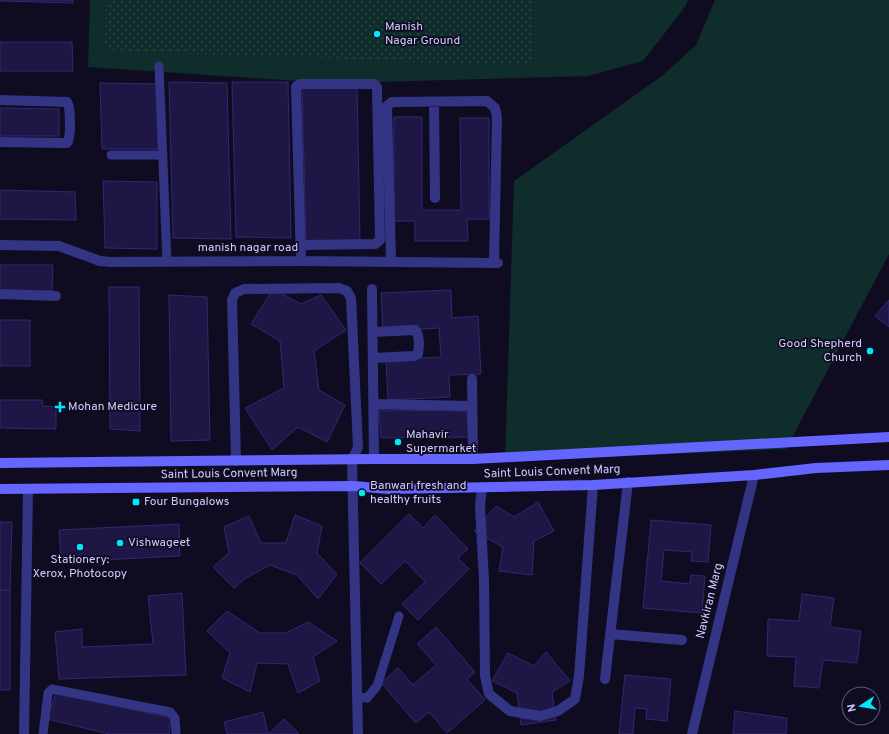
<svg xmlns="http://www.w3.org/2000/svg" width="889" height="734" viewBox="0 0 889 734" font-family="Overpass,sans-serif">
  <defs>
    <pattern id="park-dots" width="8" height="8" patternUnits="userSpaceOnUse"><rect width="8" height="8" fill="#0f2d2b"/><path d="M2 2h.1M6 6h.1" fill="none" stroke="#314a4b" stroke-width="1.8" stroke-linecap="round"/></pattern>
  </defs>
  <rect width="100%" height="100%" fill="#0f0c22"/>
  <!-- green -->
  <path fill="#0f2d2b" d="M 90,0 L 688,0 L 685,7 L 643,61 L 588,76 L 377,82 L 299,81 L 88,67 Z
    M 715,0 L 889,0 L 889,254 L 786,449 L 505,461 L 514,181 L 662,76 L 696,45 Z"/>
  <!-- park -->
  <path fill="url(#park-dots)" d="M 107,0 L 533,0 L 531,66 L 105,50 Z"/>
  <!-- building -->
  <path fill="#1e1745" stroke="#332772" d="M 0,0 L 73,0 L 73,3 L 0,1 Z
    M 0,42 L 72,42 L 73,71 L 0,71 Z
    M 169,82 L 227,83 L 231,239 L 173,238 Z
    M 232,82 L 288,82 L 291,238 L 236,237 Z
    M 100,83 L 157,84 L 159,149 L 102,149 Z
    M 357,86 L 360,241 L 306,242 L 302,88 Z
    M 0,108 L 59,109 L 59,136 L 0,136 Z
    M 394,117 L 422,117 L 422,210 L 461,210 L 460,118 L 489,118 L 489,219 L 467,219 L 468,241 L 415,241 L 415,221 L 394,221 Z
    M 103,181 L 157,182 L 157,249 L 105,248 Z
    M 0,190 L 75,192 L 76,220 L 0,219 Z
    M 0,265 L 53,265 L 52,291 L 0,291 Z
    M 109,287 L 139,287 L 140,431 L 110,429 Z
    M 273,289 L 301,304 L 321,295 L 346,330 L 314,351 L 319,390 L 345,405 L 327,442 L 298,427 L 272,450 L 245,408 L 284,388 L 280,341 L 251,324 Z
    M 451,290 L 452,318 L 478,316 L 481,374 L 449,375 L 450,397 L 388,400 L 386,360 L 441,357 L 439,328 L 383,331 L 381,293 Z
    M 169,295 L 207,297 L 210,440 L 171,441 Z
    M 889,300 L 889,327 L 875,316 Z
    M 0,320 L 30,320 L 30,366 L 0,366 Z
    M 0,400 L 42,400 L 43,406 L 56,407 L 56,429 L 0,428 Z
    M 379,410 L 467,411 L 469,437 L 381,438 Z
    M 538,502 L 554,531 L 534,541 L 532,575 L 499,571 L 503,547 L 474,531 L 496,506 L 514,517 Z
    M 409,514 L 423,528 L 435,515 L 468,549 L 458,558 L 469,569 L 418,620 L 402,604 L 425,582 L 405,561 L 381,584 L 360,563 Z
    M 295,515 L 322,526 L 317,553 L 337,574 L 318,599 L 297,575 L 270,565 L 246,578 L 234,588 L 213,567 L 229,553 L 224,527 L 249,516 L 261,543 L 286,543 Z
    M 651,520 L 711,525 L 708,562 L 691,561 L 692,552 L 664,550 L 661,581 L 690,584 L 691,575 L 705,576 L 702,613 L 643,608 Z
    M 0,522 L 12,522 L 10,590 L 0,590 Z
    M 179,524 L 180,556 L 61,562 L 59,530 Z
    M 0,590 L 10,590 L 10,690 L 0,690 Z
    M 182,593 L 186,675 L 59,679 L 55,632 L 82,629 L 82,647 L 153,644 L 148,596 Z
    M 802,594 L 834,598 L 830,627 L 861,631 L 857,663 L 823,660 L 819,688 L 794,686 L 796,657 L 767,656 L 768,619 L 799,621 Z
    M 227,611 L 260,633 L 286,633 L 308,622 L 337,641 L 313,657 L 320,681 L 298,693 L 288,664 L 257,663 L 250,692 L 222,678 L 230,653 L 207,631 Z
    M 436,627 L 475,672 L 467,679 L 485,700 L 447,733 L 429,712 L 416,723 L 381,683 L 398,668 L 413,685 L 436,665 L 417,644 Z
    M 546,652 L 570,681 L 552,692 L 556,720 L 521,725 L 517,693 L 492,681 L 508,653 L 534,666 Z
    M 625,675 L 671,679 L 667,721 L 646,719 L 647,709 L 635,708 L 633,734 L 619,734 Z
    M 56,693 L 171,718 L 169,734 L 109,734 L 47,719 Z
    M 735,711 L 787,718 L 786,734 L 733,734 Z
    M 263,712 L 268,734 L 227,734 L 224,722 Z
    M 284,719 L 299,734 L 269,734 Z"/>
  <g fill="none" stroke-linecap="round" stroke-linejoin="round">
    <!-- service -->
    <path stroke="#343485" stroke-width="9" d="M 159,66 L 167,261
      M 111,155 L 162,155
      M 357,697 L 367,698 L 377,686 L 399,616
      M 43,734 L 48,693 L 52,689 L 170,712 L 175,718 L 176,734"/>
    <!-- minor -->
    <path stroke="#343485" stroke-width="10" d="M 0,100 L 67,102 C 71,108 71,138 67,143 L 64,143 L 0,142
      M 434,102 L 435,198
      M 0,245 L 59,246 L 100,261 L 111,262 L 301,261 L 498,263
      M 300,245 L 375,244 L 380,240 L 377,87 L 374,84 L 300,84 L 297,86 L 296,87 L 301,261
      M 391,261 L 387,106 L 392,102 L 487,101 L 495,108 L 497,117 L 494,262
      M 372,289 L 374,459
      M 0,294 L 56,296
      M 373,332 L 415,330 C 420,335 419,348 418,354 L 414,356 L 373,358
      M 472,379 L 473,459
      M 374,404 L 471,406
      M 236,461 L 232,300 L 235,293 L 244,289 L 339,288 L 347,291 L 351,298 L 358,447 L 352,460 L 358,734
      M 482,487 L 480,506 L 484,581 L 485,676 L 489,694 L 510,711 L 540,716 L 558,711 L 575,699 L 579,676 L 593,485
      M 610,634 L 682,640
      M 605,679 L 628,482
      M 24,734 L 28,489
      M 692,734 L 754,475"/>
    <!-- secondary -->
    <path stroke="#6466ff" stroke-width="10" d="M 0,463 L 374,459 L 473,459 L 889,437
      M 0,489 L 353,486 L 389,489 L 593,485 L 754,475 L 816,468 L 889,465"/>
  </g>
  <!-- markers -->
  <g fill="#00e9f8" stroke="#0f0c22" stroke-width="1.5">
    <circle cx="377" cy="34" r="4"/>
    <circle cx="870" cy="351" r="4"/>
    <path d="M58 401h4v4h4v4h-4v4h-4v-4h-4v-4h4z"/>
    <circle cx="398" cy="442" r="4"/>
    <circle cx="362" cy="493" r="4"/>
    <rect x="132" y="498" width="8" height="8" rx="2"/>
    <circle cx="120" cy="543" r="4"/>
    <circle cx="80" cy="547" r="4"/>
  </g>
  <g text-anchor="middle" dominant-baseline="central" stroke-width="3.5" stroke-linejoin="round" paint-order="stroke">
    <!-- poi labels -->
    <g font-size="12" fill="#d1cdff" stroke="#0f0c22" text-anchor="start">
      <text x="385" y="27">Manish<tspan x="385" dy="14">Nagar Ground</tspan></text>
      <text x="862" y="344" text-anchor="end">Good Shepherd<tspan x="862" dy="14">Church</tspan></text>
      <text x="68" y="407">Mohan Medicure</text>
      <text x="406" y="435">Mahavir<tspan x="406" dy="14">Supermarket</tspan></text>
      <text x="370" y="486">Banwari fresh and<tspan x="370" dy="14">healthy fruits</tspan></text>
      <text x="144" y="502">Four Bungalows</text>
      <text x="128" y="543">Vishwageet</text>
      <text x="80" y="560" text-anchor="middle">Stationery:<tspan x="80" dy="14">Xerox, Photocopy</tspan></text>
    </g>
    <!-- street labels -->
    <g font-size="12" fill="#d1cdff" stroke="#0f0c22">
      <text x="248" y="248">manish nagar road</text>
      <text transform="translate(552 472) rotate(-2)">Saint Louis Convent Marg</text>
      <text transform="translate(229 474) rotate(-1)">Saint Louis Convent Marg</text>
      <text transform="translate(710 601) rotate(-76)">Navkiran Marg</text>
    </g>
  </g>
  <!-- north arrow -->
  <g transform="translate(861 706) rotate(258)"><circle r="19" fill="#0f0c22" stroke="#5d597a"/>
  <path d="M0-3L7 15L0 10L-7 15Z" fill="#00e9f8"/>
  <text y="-6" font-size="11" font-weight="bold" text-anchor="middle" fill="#d1cdff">N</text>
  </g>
</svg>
